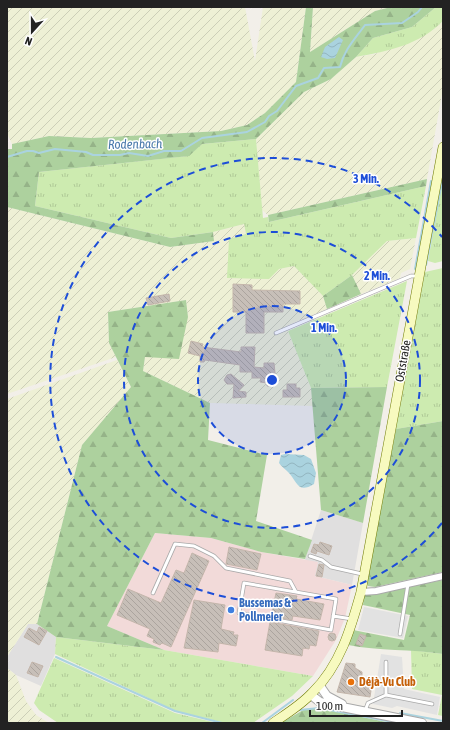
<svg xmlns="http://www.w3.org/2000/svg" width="450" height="730" viewBox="0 0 450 730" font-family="'Asap Condensed',sans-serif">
  <defs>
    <pattern id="farmland-furrows" width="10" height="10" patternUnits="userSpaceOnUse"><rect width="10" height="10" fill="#eef0d5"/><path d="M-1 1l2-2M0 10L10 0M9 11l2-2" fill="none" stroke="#ccceb7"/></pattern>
    <pattern id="grass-tufts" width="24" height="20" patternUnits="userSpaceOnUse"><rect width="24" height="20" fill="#cdebb0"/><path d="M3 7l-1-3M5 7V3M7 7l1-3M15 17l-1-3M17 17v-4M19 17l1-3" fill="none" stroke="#b0c997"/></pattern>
    <pattern id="forest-firs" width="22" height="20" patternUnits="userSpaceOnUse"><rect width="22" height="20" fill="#add19e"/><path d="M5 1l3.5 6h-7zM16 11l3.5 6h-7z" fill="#95b388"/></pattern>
    <pattern id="water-waves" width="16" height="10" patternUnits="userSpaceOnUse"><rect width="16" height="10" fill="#aad3df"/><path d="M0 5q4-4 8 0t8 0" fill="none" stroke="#92b5bf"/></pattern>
    <pattern id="building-back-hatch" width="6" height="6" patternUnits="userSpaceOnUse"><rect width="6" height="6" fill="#c7bfb8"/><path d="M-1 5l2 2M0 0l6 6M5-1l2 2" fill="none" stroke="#aba49e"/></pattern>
  </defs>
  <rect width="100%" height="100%" fill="#f2efe9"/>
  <!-- residential -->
  <path fill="#e0dfdf" d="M 321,510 L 363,523 L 352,585 L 315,576 L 305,559 Z
    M 28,624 L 37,624 L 56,637 L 55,654 L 41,686 L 16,675 L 7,668 L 7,657 Z"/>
  <!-- commercial -->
  <path fill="#f2dad9" d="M 155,533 L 211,538 L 261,552 L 318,562 L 315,576 L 352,585 L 345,618 L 336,640 L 313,676 L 164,650 L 107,626 Z"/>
  <!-- farmland -->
  <path fill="url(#farmland-furrows)" d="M 7,7 L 245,7 L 255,61 L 263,7 L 306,7 L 296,82 L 265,113 L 247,125 L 221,131 L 91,138 L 49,136 L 12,144 L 7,133 Z
    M 313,7 L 391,7 L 375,11 L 310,52 Z
    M 443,21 L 443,88 L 427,179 L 268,215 L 262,210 L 256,139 L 304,92 L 331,79 L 356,57 L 375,54 L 433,30 Z
    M 7,207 L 170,247 L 214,241 L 213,232 L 244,224 L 246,234 L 279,269 L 294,266 L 323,296 L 327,309 L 286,326 L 311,388 L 313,406 L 210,403 L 143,371 L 145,357 L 188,317 L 186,300 L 108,312 L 109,343 L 116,357 L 7,394 Z
    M 416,238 L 410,269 L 401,273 L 400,278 L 361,294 L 352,275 L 387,241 Z
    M 117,360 L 131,387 L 82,445 L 37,624 L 28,624 L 7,657 L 7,399 Z
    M 7,668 L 16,675 L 26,701 L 36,715 L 49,723 L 7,723 Z"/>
  <!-- grass -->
  <path fill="url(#grass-tufts)" d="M 436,7 L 443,7 L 443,21 C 419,45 389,51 356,57 L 373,38 L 412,27 Z
    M 256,139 L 263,218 L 268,217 L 269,222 L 426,186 L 416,238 L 387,241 L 352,275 L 323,296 L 294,266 L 279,269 L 269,279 L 227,278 L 229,239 L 246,234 L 244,224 L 213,232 L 171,238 L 35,206 L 39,172 L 188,156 L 202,144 Z
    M 443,178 L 443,261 L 435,263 L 428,261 Z
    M 443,268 L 443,421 L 396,429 L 425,272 Z
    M 407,281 L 387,387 L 311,388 L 288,331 Z
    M 56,637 L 164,650 L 313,676 L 292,696 L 253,723 L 225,723 L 176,711 L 55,654 Z
    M 411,650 L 443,654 L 443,716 L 438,715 L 442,695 L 412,689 Z
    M 54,658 L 175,713 L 217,723 L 58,723 L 39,710 L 34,703 Z"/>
  <!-- forest -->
  <path fill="url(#forest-firs)" d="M 306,7 L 313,7 L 310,52 L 375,11 L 391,7 L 436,7 L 412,27 L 373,38 L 356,57 L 331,79 L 304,92 L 256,139 L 202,144 L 189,156 L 39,172 L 35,206 L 171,238 L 213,232 L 214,241 L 170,247 L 7,207 L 7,149 L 12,149 L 12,144 L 49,136 L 91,138 L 221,131 L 247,125 L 265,113 L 296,82 Z
    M 427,179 L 426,186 L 269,222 L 268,215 Z
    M 352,275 L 361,294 L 327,309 L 323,296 Z
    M 186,300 L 188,317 L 179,359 L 145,357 L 143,371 L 210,403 L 208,440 L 267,455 L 256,521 L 312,540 L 305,559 L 261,552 L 211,538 L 155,533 L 107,626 L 164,650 L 56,637 L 37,624 L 82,445 L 131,387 L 109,343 L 108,312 Z
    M 387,387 L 363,523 L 321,510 L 311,388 Z
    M 443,421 L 443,572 L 375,587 L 368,586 L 367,582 L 396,429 Z
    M 443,580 L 443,654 C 411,649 379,651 348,645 L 353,630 L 404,640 L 410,615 L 363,605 L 364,595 Z
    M 319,708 L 391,723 L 281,723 L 305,709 Z"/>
  <!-- parking -->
  <path fill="#e2e2e2" d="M 364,607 L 408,616 L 403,638 L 358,630 Z
    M 381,654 L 402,657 L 404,689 L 440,697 L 437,715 L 397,706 L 392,708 L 373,704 Z"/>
  <!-- water -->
  <path fill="url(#water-waves)" d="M 339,37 L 343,40 L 335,58 L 327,59 L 321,57 L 325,47 Z
    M 285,454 L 304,455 L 311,459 L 316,473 L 314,484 C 298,494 297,482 289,473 C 285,469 282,467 279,463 L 281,455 Z"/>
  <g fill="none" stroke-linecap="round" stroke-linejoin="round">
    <!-- stream -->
    <path stroke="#aad3df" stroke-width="2" d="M 7,157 L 27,151 L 33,151 L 39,153 L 55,149 L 86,152 L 93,155 L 120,155 L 129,153 L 148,156 L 164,151 L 181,151 L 202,138 L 247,132 L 265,122 L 269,116 L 277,111 L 296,86 L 318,78 L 324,68 L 340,67 C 344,50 355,39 365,25 L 402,23 L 418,12 L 422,7
      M 426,265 L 442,182
      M 415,269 L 431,181
      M 56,657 L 175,711 L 222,723
      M 300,710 L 319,708 L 398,723
      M 400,713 L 443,721
      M 262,723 L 293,700"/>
  </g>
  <!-- building -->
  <path fill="url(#building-back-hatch)" stroke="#c4b6ab" d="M 233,284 L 252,285 L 252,290 L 300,291 L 300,304 L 283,304 L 283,312 L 264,312 L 264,333 L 246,333 L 246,312 L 233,312 Z
    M 169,294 L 170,301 L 148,305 L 146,298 Z
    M 191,341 L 203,344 L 202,347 L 241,352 L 241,347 L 255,347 L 254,367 L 264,368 L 264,363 L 274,363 L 276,383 L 272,383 L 272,386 L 267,386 L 267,383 L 260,382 L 261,378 L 252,378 L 252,372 L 240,372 L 240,365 L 205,360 L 204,362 L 200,362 L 200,356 L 188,353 Z
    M 231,374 L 244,385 L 238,391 L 246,392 L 246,397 L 233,398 L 234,384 L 227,384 L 224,380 L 227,375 Z
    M 287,384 L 296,384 L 296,388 L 300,388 L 300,397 L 283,397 L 283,390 L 287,390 Z
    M 320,542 L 332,546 L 329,555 L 317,551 L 316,554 L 311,552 L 314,544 L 319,545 Z
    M 229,547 L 261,554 L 257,570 L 226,564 Z
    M 192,553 L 209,561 L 171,647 L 162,643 L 160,645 L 153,642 L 154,639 L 147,636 L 150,629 L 117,615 L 128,589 L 161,603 L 176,570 L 184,573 Z
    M 319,564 L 324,565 L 322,577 L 316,576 Z
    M 276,593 L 297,596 L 296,599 L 324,604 L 320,620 L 293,616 L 292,620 L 271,616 Z
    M 194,600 L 225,605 L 221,629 L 234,632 L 233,635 L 238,635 L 236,646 L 219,643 L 218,652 L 184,648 Z
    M 270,622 L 319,631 L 316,646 L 310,645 L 309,649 L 303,648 L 302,656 L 265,650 Z
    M 39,627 L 47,631 L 39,645 L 24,637 L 29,628 L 37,632 Z
    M328 637a4 4 0 1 1 8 0a4 4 0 1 1-8 0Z
    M 360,634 L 366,636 L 362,646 L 356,644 Z
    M 32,662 L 43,666 L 38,677 L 27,673 Z
    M 346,663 L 355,664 L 355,668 L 362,672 L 362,681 L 372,684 L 370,697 L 337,692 Z"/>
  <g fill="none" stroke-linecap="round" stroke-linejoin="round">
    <!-- service casing -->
    <g stroke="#a9a9a9" stroke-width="4.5">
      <path id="service" d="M 276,333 L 411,276 L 417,276
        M 310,556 L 322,560 L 331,567 L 362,574
        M 244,583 L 336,599 L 331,630 L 239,613 Z
        M 153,593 L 175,544 L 194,546 L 214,556 L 226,568 L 290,581 L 296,592
        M 333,616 L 352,619
        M 400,634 L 408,584
        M 386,695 L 386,662
        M 365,711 L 368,703 L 386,695 L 432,704"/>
    </g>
    <!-- minor casing -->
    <g stroke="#a9a9a9" stroke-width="8">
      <path id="minor" d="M 361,592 L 376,591 L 443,576"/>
    </g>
    <!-- tertiary casing -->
    <g stroke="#a9a9a9" stroke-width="10">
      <path id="tertiary" d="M 320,686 L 327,696 L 342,704
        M 311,695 L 320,702 L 337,706 L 422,723"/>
    </g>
    <!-- secondary casing -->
    <g stroke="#707d05" stroke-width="10">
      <path id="secondary" d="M 273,723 C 286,714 301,705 312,693 C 340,666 351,628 361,592 L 443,147"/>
    </g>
    <!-- service -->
    <use href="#service" stroke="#fff" stroke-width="3"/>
    <!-- minor -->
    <use href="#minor" stroke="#fff" stroke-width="6"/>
    <!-- tertiary -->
    <use href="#tertiary" stroke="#fff" stroke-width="8"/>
    <!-- secondary -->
    <use href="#secondary" stroke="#f7fabf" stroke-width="9"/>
  </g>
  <!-- distance rings -->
  <circle cx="272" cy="380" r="74" fill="#1d4ed8" fill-opacity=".12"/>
  <g fill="none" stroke="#1d4ed8" stroke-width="2" stroke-dasharray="7 5">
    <circle cx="272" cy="380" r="74"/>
    <circle cx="272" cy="380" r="148"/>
    <path d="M442 523A222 222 0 1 1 442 237"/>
  </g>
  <!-- markers -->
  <circle fill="#3f7fe0" stroke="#fff" stroke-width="1.5" cx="231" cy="610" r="4"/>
  <circle fill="#e8710a" stroke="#fff" stroke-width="1.5" cx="351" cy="682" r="4"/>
  <g text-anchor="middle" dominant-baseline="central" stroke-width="3" stroke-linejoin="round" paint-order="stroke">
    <!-- street labels -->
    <g font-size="12" fill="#222" stroke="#fff">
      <text transform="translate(403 361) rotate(-80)">Oststraße</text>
    </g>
    <!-- shop labels -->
    <g font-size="12" font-weight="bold" fill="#366cbe" stroke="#fff" text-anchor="start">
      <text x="239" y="603">Bussemas &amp;<tspan x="239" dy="14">Pollmeier</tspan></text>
    </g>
    <!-- food labels -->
    <g font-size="12" font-weight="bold" fill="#c56008" stroke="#fff" text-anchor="start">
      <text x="359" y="682">Déjà-Vu Club</text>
    </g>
    <!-- water labels -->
    <g font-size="13" font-style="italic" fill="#4a7aab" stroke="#fff">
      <text transform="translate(135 144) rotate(-1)">Rodenbach</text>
    </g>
  </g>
  <circle cx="272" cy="380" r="6" fill="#1d4ed8" stroke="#fff" stroke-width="2"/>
  <g font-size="12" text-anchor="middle" font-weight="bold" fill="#1d4ed8" stroke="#fff" stroke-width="3" stroke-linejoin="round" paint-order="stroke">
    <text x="366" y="183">3 Min.</text>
    <text x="377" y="280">2 Min.</text>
    <text x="324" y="332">1 Min.</text>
  </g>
  <!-- border -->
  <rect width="450" height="730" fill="none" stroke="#222222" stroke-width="16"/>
  <!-- north arrow -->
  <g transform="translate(32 32) rotate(201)" stroke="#ffffff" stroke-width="3" paint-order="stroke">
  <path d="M0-3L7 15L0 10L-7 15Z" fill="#222222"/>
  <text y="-6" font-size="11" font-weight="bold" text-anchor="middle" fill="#222222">N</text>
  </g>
  <!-- scale -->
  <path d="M310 710v6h92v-6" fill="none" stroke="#222222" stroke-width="2"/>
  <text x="316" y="710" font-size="12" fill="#222222" stroke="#ffffff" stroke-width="3" paint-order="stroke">100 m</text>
</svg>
